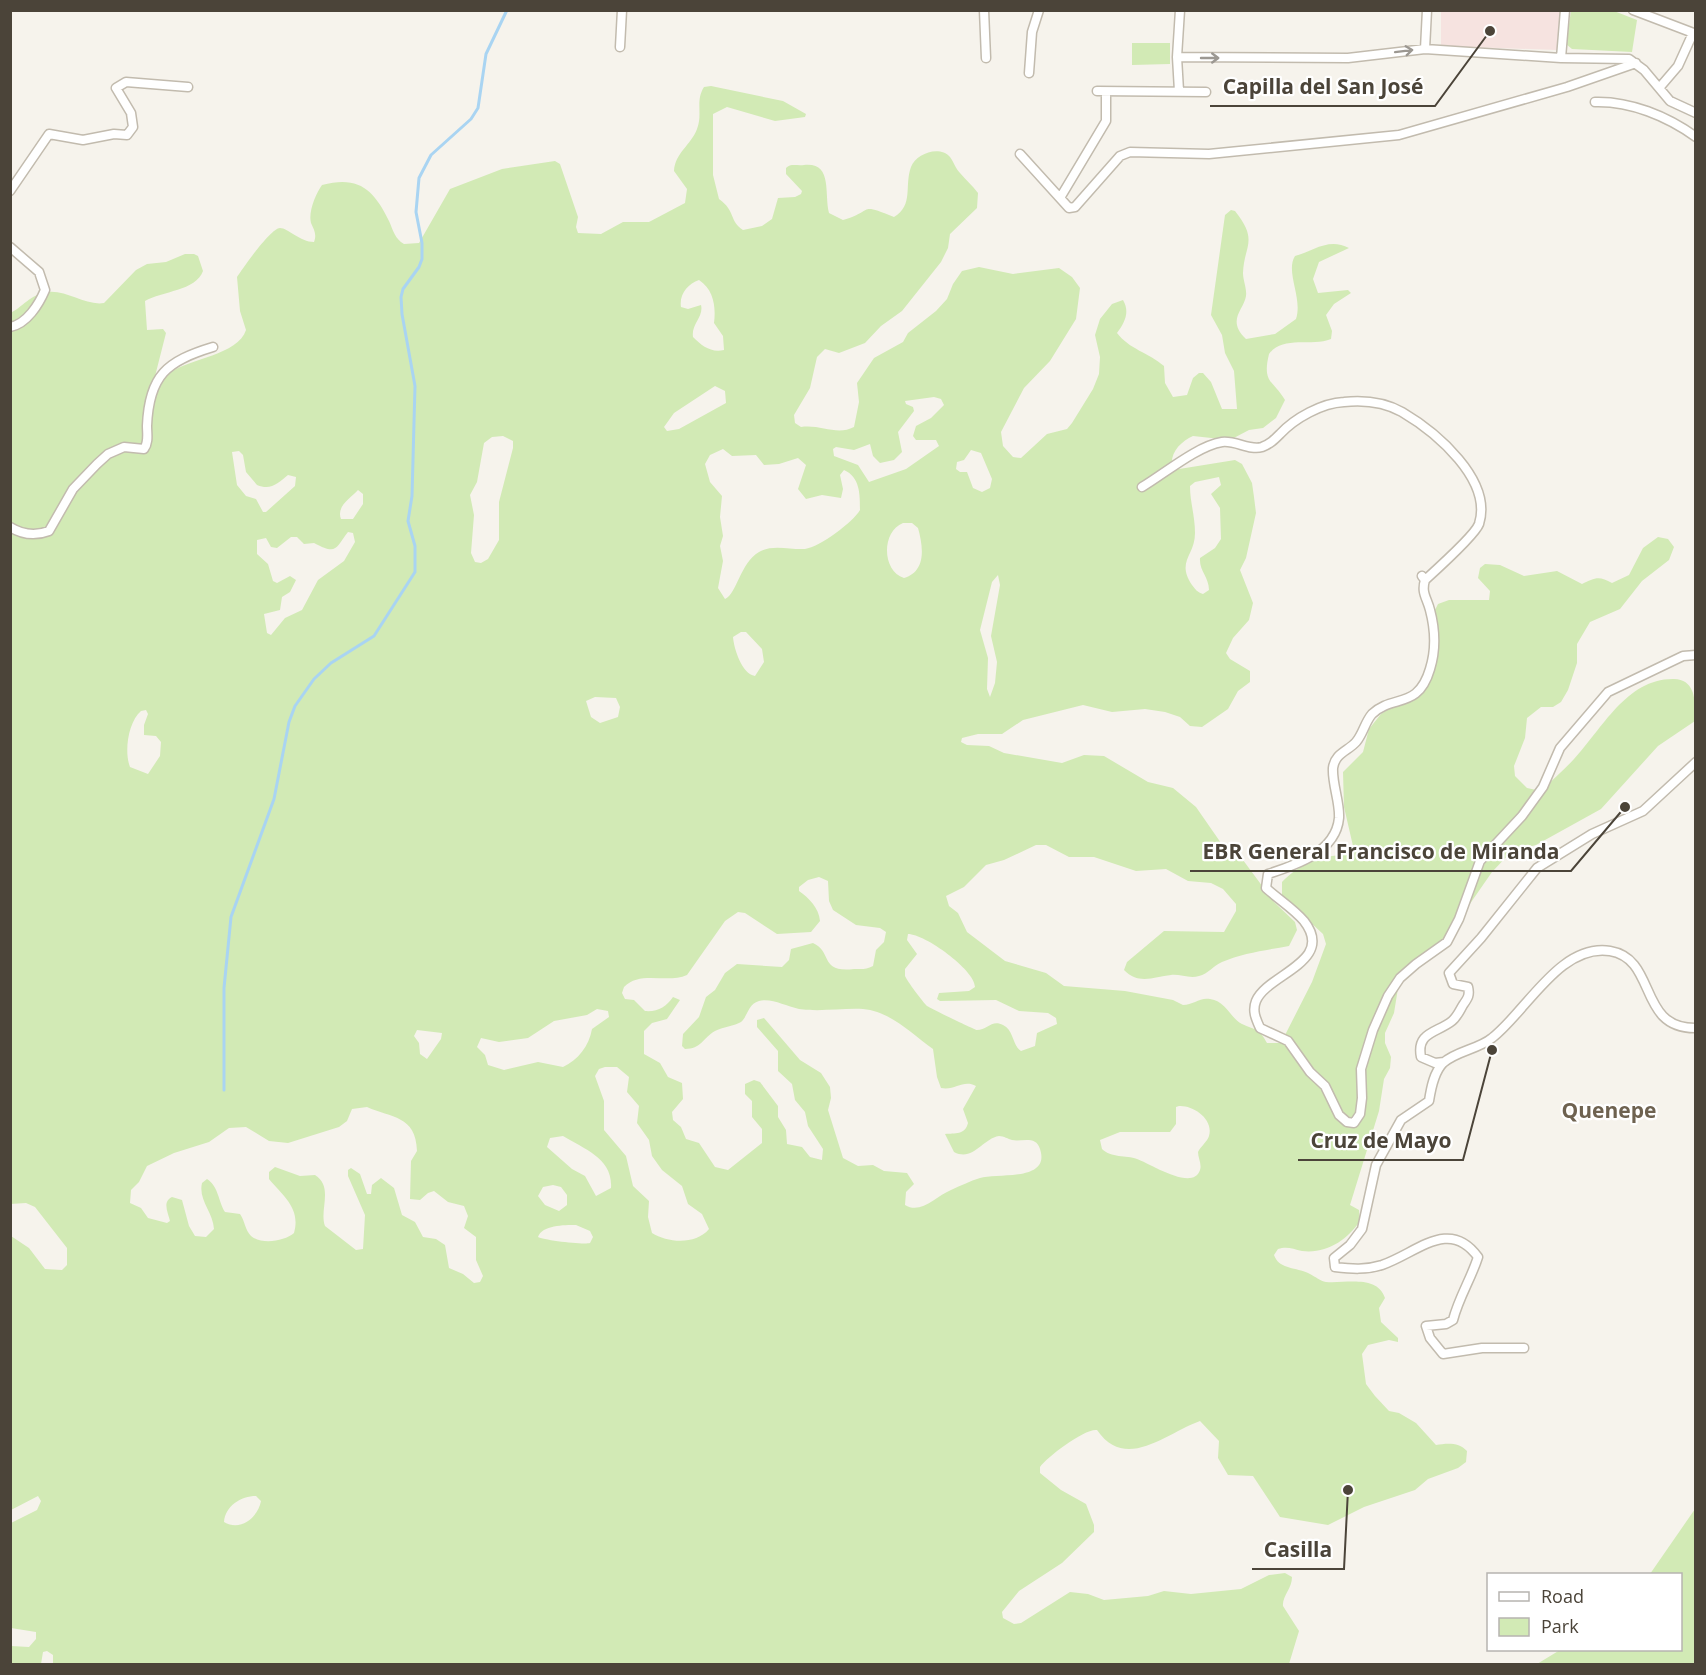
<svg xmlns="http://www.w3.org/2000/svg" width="1706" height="1675" viewBox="0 0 1706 1675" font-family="'Open Sans',sans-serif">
  <rect width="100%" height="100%" fill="#f6f3ec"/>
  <!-- medical -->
  <path fill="#f6e3e0" d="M 1441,11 L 1560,11 L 1557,50 L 1441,46 Z"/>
  <!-- green -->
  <path fill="#d2eab5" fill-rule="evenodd" d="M 1571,11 L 1614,11 L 1637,20 L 1632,52 L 1572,49 L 1566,44 Z
    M 1132,43 L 1170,43 L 1170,64 L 1132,65 Z
    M 711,86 L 783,101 L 806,114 L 805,117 L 775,121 L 727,107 L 713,114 L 713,175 L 719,199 C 736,211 729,221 743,230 L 762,226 L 772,219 L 778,198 L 795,197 L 801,194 L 802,191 L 786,174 L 786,168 C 791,163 796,166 804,165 C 833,162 824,193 829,213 L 843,220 C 875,211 857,202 894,217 C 914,205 904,186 911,167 C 916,154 939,145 950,157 C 954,162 955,168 960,173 C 966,180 972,185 978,193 L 977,208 L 950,234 L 948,248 L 941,262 L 902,311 L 881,326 L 865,343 L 839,353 L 825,349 L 817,357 L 810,388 L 794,415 L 795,423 L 801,427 C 820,424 837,436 854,427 L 859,402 L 857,383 L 874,358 L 903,342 L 908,333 L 936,311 L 947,299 L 953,284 L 962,271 L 979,267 L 1013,274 L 1059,268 L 1072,277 L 1080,288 L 1076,319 L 1050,361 L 1024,388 L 1001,432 L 1003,446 L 1013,457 L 1021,458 L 1047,434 L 1067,429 L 1072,423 L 1093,389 L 1099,374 L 1100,357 L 1095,335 L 1100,319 L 1112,304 L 1123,300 C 1130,312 1125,322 1117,333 C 1129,349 1149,353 1164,366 L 1165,383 L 1173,397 L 1187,395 L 1193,378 L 1199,373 L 1203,373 L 1211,382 L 1222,409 L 1237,409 L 1234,371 L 1225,353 L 1222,335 L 1211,315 L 1225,215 L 1231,210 L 1235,211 C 1259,241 1244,245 1243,273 C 1243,280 1247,289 1246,296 C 1244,310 1226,320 1246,339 L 1275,334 L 1296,319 C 1303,298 1285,272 1295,256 C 1313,251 1329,237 1349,248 L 1319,262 L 1313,279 L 1318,293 L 1348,290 L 1351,293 L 1334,304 L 1326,315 L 1332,331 L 1331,339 C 1311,347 1283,335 1269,354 C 1262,383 1273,380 1285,400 L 1276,418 L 1263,428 L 1249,430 L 1230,440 L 1193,436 C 1180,442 1168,454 1173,470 L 1235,460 L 1242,464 L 1252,483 L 1254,497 L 1256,513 L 1246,558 L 1240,570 L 1253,603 L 1249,620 L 1233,638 L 1226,653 L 1230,659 L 1250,671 L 1250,682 L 1238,691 L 1228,709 L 1202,727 L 1190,726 L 1180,717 L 1165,712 L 1145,709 L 1112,712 L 1083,705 L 1023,720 L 1002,734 L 978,734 L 962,738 L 961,742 L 967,745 L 989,746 L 1004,753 L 1062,763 L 1084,755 L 1104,756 L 1148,782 L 1173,788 L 1196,807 L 1221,843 L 1240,856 L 1274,902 L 1295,922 L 1297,930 L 1289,946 C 1267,950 1243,953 1222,962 C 1214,965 1208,974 1199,976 C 1190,979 1180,974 1171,975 C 1154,977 1138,985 1124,970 L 1127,962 L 1164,931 L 1224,932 L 1236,911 L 1236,904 L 1223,889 L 1211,883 L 1188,881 L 1166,869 L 1136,871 L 1094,857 L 1069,857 L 1046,845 L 1036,845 L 1004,860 L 986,865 L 964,887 L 946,896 L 949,906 L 958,913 L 967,932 L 1005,961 L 1046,973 L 1064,986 L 1125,991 L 1173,1000 L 1183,1005 C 1193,1005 1200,997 1210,999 C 1226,1001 1230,1018 1242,1024 C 1255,1030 1259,1028 1267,1043 L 1281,1043 L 1312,982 L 1326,944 L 1323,934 L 1282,896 L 1282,882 C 1298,865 1322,855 1345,855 L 1353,846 L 1344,807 L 1343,772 L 1363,752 L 1369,729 L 1381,714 L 1422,688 L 1436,655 L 1438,638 L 1435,610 L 1438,604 L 1449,600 L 1489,600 L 1490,591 L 1478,578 L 1480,568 L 1485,564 L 1500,565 L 1524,576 L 1557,571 L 1582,584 C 1594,578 1599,575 1612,583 L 1629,575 L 1643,548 L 1658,537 L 1668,539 L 1674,547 L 1669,560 L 1642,581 L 1620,609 L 1590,622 L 1577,644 L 1577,663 L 1568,690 L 1561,702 L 1553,707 L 1541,707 L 1527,718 L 1525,738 L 1514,766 L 1515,776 L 1527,788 L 1541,791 C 1552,780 1564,770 1574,759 C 1602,729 1627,678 1674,679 C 1697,680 1695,703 1695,721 L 1658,746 L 1601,809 L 1536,845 L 1511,852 L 1492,872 L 1440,947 L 1399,982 L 1394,1013 L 1385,1033 L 1385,1043 L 1391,1057 L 1390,1068 L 1384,1079 L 1379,1111 L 1350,1205 L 1359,1210 L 1360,1221 C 1347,1240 1327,1254 1302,1251 C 1293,1249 1287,1246 1278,1249 L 1274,1255 C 1279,1270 1298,1267 1310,1274 C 1316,1277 1320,1281 1326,1282 C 1344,1284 1377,1274 1385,1298 L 1379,1308 L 1381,1322 L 1398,1338 L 1398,1342 L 1389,1340 L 1368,1345 L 1362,1354 L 1366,1384 L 1375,1396 L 1389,1411 L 1399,1413 L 1416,1423 L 1436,1445 C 1447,1443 1459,1442 1467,1451 L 1466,1462 L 1458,1468 L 1428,1479 L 1415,1490 L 1364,1507 L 1328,1525 L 1280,1517 L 1253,1476 L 1228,1475 L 1218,1458 L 1219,1441 L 1200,1421 C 1166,1433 1126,1472 1097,1430 C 1085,1428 1047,1457 1040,1467 L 1040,1473 L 1061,1490 L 1086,1504 L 1094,1525 L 1094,1532 L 1062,1563 L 1019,1591 L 1002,1612 L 1003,1618 L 1014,1624 L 1021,1623 L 1070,1592 L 1088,1594 L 1104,1600 L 1148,1596 L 1164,1591 L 1191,1594 L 1241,1589 L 1269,1575 L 1285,1573 L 1292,1577 C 1292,1589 1282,1596 1283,1606 L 1299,1631 L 1289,1664 L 53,1664 L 53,1655 L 47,1651 L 43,1652 L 41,1664 L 11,1664 L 11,1646 L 29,1647 L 36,1639 L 36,1632 L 11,1628 L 11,1523 L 37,1510 L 41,1501 L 38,1496 L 11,1510 L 11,1236 L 29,1248 L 45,1269 L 62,1270 L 67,1265 L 67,1248 L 35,1207 L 26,1203 L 10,1204 L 10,313 C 22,308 30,294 48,292 C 67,290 86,306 104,303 L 136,270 L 147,264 L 166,262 L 185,254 L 194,254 L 198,256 L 203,271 C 196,291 162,291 145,301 L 147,330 L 163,329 L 166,333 L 151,392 L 152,403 C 159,393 160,380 171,372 C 189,359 238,355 246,330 L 240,311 L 237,277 C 243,268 271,228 280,228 C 288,228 300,242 314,242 C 317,234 314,230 311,223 C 308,212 316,193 322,185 C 359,175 374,190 389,221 C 393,230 395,239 404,244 L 419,243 L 450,189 L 502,169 L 555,161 L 560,164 L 578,217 L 576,227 L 578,233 L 601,234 L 623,222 L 649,222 L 685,203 L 687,189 L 674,171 C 675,153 691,145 697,129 C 703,114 695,101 704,87 ZM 699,280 C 714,290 716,307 714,323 L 723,336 L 724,350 C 711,353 702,346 693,337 C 691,324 704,317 701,305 L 688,309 L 681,307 C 679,294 688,284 699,280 ZM 715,386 L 725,391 L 726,403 L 679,429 L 667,431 L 664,427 L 674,413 ZM 934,397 L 941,399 L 944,405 L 931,418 L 916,426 L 913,436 L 916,440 L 936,440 L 939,446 L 906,469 L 869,482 L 858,465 L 834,456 L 833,449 L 836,447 L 854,450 L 870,444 L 873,456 L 880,463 L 894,460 L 902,452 L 898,432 L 914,411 L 913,407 L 906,404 L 905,401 ZM 503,436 L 513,441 L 513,448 L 499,502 L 499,540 L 488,559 L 481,563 L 475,562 L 471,553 L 474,515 L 470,495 L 477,482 L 484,443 L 492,437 ZM 723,449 L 732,456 L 756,455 L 764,465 L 779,464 L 798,458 L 806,465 L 798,489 L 806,499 L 822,495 L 841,498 L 843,489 L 840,475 L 844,470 C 860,477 860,494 860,510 C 853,522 820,547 805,549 C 791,550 772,544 759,552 C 740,563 737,594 725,599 L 718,588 L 723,561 L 720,546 L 723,536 L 720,517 L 722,496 L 710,482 L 705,464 L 710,455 ZM 971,450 L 981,453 L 992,479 L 990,488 L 982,492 L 973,488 L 967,472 L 960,472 L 956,469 L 957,462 L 964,460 ZM 239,451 L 243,455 L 246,472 L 257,485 C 271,491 278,483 288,475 L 296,477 L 295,486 L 266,512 L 263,512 L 256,499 L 246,496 L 237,485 L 232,452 ZM 1219,477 L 1221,485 L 1211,494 L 1220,508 L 1221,539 L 1215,548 L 1200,558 C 1199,571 1209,577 1209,590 L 1203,594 C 1197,592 1196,590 1192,585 C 1176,561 1195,556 1195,533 C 1195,516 1190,502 1190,486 L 1195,482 ZM 358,490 L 363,494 L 363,504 L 353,519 L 341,519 C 336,506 351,498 358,490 ZM 903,523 L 912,523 L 918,528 C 923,546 927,571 904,578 C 882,571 881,532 903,523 ZM 348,532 L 353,533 L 355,542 L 344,561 L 318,580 L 302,610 L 285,618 L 271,635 L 267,633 L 264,614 L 280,610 L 282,597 L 290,592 L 296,580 L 290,576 L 277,583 L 273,581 L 268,564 L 257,554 L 257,540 L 266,538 L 271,547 L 277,548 L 291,537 L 297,537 L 304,544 L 314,543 C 337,555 335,549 348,532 ZM 998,575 L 1000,585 L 991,636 L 997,662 L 995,683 L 990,697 L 987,689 L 988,658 L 980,630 L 992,582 ZM 741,632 L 746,632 L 762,649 L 764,662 L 755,676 C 742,674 734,649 733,637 ZM 595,697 L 616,698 L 620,707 L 618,717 L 600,723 L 591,717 L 586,701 ZM 141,711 L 146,710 L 148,714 L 144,725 L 144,735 L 156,736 L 161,742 L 160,756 L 148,774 L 130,767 C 124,752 128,722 141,711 ZM 819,877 L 828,881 L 829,901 L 833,910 L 856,925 L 880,928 L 886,932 L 884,942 L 876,950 L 873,966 C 866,970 861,969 854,969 C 819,973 833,952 813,943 L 791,949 L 789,960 L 782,967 L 737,964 L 725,973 L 715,990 L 706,997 L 699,1017 L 683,1034 L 682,1046 L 685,1049 C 701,1049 703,1038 715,1031 C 722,1027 735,1026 741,1022 C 748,1016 748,1004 759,1001 C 772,998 785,1006 799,1009 C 820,1012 842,1008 863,1009 C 890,1011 912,1034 933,1049 L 937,1077 L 941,1088 C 955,1091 963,1079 976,1086 L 963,1109 L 968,1123 C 965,1135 955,1133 945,1134 L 954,1152 C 973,1162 982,1139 999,1136 C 1004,1136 1008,1139 1012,1140 C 1022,1142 1036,1135 1040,1149 C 1051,1182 996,1173 980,1178 C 970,1181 960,1186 951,1190 C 936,1196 921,1215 905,1205 L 906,1192 L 914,1184 L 907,1173 L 884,1171 L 873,1165 L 858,1166 L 843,1158 L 828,1110 L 831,1098 L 830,1087 L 821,1073 L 800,1060 L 764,1018 L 757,1020 L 757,1027 L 778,1051 L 778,1071 L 792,1084 L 795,1100 L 805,1112 L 808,1126 L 823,1149 L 822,1160 L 810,1157 L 802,1147 L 787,1144 L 786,1130 L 778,1117 L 778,1106 L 760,1082 L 754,1080 L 745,1084 L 745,1094 L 752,1101 L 752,1117 L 762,1129 L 762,1143 L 728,1170 L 715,1167 L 699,1143 L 686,1139 L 681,1127 L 673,1120 L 672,1112 L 683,1099 L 682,1083 L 668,1077 L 660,1063 L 644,1054 L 644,1031 L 652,1023 L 667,1019 L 680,1000 L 673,997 C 666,1007 658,1012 645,1011 L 634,1000 L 625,999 L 622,993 L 624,987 C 640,970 667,984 687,975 L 725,921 L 738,912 L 745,913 L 777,934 L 811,932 L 820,921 C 819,908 809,898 799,891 L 799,887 L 808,880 ZM 908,934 C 925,934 975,970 975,987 L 969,991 L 939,993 L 937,999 L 940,1001 L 996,1000 L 1019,1011 L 1048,1013 L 1056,1018 L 1057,1024 L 1037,1033 L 1035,1046 L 1021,1051 C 1012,1045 1014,1030 1003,1025 C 992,1019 987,1030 977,1030 C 975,1030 930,1008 927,1006 C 923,1002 907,981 905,976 L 905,969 L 917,954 L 907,940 ZM 597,1009 L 608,1011 L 609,1017 L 592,1029 C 589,1046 578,1060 563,1067 L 538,1062 L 504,1070 L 488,1065 L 485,1055 L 477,1047 L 481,1038 L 499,1042 L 528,1038 L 554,1021 L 587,1015 ZM 417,1030 L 442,1033 L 441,1039 L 427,1059 L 420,1054 L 419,1043 L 414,1036 ZM 605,1067 L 617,1067 L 629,1077 L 627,1092 L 639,1106 L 637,1123 L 649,1140 L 652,1156 L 662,1170 L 682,1186 L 688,1204 L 702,1214 L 709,1229 C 696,1245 668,1243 652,1233 L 648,1217 L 649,1201 L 633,1186 L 626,1156 L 604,1130 L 604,1101 L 595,1076 L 599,1069 ZM 1179,1106 C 1193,1105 1214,1119 1209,1136 C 1207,1142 1201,1146 1198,1152 C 1198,1158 1202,1164 1200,1170 C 1193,1192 1149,1163 1137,1159 C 1126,1155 1111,1158 1102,1149 L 1100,1140 L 1120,1132 L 1170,1132 L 1176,1124 L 1176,1107 ZM 367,1107 C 391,1118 416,1115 417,1151 L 411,1161 L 410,1199 L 420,1200 L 428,1193 L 434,1191 L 448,1202 L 464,1206 L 468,1216 L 464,1228 L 476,1237 L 476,1260 L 483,1276 L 480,1282 L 474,1283 L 463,1274 L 449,1268 L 445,1245 L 436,1239 L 423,1237 L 415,1222 L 402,1215 L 394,1188 L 381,1178 L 372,1185 L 371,1194 L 367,1194 L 360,1174 L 351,1168 L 348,1170 L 348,1176 L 365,1215 L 363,1249 L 356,1250 L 325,1226 C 319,1210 334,1187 315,1175 L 300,1176 L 275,1167 L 269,1172 L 269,1179 C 283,1196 301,1208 294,1233 C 285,1241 262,1245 251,1236 C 245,1230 245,1221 240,1214 L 225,1212 C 218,1201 219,1187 207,1179 L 202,1183 C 198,1200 213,1212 214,1229 L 206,1237 L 195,1236 L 189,1226 L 182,1200 L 172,1197 C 162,1202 168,1212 170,1221 L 167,1223 L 148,1218 L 141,1208 L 130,1203 L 131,1190 L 139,1182 L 147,1166 L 174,1153 L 209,1142 L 229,1128 L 246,1127 L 269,1141 L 288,1143 L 339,1127 L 347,1121 L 352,1109 ZM 563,1136 C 584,1149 613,1158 611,1188 L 596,1196 L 585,1176 L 572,1169 L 547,1147 L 550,1138 ZM 553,1185 L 561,1187 L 567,1195 L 567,1205 L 559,1211 L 545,1205 L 538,1196 L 543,1187 ZM 576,1225 L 590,1231 L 593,1237 L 590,1243 C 583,1245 543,1240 538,1237 C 542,1225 564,1225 576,1225 ZM 256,1496 L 261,1501 C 258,1517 241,1532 224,1522 C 225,1506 241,1496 256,1496 Z
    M 1695,1509 L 1695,1664 L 1537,1664 L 1560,1650 L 1680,1650 L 1680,1574 L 1650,1574 Z"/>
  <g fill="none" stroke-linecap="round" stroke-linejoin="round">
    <!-- stream -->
    <path stroke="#a9d4f2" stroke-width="3" d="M 224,1090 L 224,988 L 231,917 L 274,799 L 289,722 L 295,706 L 314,679 L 331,663 L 374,636 L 415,572 L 415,546 L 408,521 L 412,496 L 415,386 L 402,314 L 401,297 L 403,289 L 419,267 L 422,259 L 422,243 L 416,212 L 419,178 L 431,155 L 471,119 L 478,108 L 486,54 L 507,10"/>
    <!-- street casing -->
    <g stroke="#c2bbae" stroke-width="11">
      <path id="street" d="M 984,10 L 986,58
        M 1180,10 L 1177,57 L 1348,58 L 1425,49 L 1561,58 L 1629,59 L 1644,70 L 1670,101 L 1696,113
        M 1633,10 L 1696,34
        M 620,47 L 622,10
        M 1425,49 L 1427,10
        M 1177,57 L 1179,91
        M 1561,58 L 1565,10
        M 1029,73 L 1032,32 L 1039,10
        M 1660,87 L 1678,66 L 1693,33
        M 1097,91 L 1206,92
        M 1595,102 C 1630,101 1667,116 1696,137
        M 1020,154 L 1069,208 L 1075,207 L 1120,156 L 1130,152 L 1209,154 L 1399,135 L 1567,87 L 1636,63
        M 10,191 L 49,134 L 83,140 L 114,134 L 127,135 L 133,127 L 131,113 L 116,88 L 126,82 L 188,87
        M 1060,198 L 1106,121 L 1106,92
        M 10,247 L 39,272 L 45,290 C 39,304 27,324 10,327
        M 1142,487 C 1164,474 1197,446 1222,442 C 1235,440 1250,451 1262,447 C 1270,444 1274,440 1280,434 C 1295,418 1322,403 1344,402 C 1363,400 1384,402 1402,412 C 1436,432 1493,480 1479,524 C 1475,535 1436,570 1425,580
        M 10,527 C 23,535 36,536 49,531 L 73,489 L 97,464 L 108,454 L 124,447 L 144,449 C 149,442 147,434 147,426 C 149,375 167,361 213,347
        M 1422,576 L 1425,580 C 1421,593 1427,598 1430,610 C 1435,629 1436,650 1430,669 C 1418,710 1393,694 1372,714 C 1365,722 1363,734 1356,742 C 1348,751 1335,753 1333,768 C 1332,784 1340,802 1339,818 C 1336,852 1296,865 1268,874 L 1266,888 C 1278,899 1294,909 1304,921 C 1336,962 1267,974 1256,1001 C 1252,1011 1256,1019 1260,1028 L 1288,1041 L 1310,1072 L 1325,1086 L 1339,1115 L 1347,1122 L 1354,1123 L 1360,1114 L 1362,1098 L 1361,1069 L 1373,1030 L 1388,996 L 1400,978 L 1416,964 L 1447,942 L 1459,919 L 1480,861 L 1522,816 L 1543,787 L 1560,748 L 1608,692 L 1683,656 L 1696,655
        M 1444,1062 L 1435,1063 L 1421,1057 C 1416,1032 1437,1033 1452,1021 C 1457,1017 1460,1010 1463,1005 C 1468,998 1470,995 1468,987 L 1453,984 L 1449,973 L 1481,938 L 1537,868 L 1592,834 L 1643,811 L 1696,762
        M 1524,1348 L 1482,1348 L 1443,1354 L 1430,1338 L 1426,1326 L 1446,1324 L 1453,1320 C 1459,1297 1471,1279 1478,1257 C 1449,1217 1417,1253 1382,1265 C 1366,1270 1352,1269 1335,1267 L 1334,1258 L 1350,1245 L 1362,1229 L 1376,1165 L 1401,1120 L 1429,1101 C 1431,1088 1434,1072 1443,1063 C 1456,1051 1479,1049 1492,1038 C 1526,1012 1560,943 1610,951 C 1658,959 1637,1029 1696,1028"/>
    </g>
    <!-- street -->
    <use href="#street" stroke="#fff" stroke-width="8"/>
  </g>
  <!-- one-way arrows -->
  <defs><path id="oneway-shaft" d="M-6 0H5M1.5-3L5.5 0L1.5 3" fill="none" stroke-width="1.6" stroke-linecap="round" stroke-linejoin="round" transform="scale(1.5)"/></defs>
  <g stroke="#9c9892">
    <use href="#oneway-shaft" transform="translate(1404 51) rotate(-7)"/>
    <use href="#oneway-shaft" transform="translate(1210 58)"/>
  </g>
  <g text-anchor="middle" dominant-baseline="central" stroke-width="4.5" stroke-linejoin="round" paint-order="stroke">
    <!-- neighbourhood labels -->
    <g font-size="21" font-weight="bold" fill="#6e6250" stroke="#fff">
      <text x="1609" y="1110">Quenepe</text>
    </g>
  </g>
  <!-- callouts -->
  <path fill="none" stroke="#4b4439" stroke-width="2" d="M1490 31L1435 106H1210M1625 807L1571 871H1190M1492 1050L1463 1160H1298M1348 1490L1344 1569H1252"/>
  <g fill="#4b4439" stroke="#fff" stroke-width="2">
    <circle cx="1490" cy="31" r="6"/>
    <circle cx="1625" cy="807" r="6"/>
    <circle cx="1492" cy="1050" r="6"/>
    <circle cx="1348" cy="1490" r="6"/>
  </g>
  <g font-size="21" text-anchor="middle" font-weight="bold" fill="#4b4439" stroke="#fff" stroke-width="4.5" stroke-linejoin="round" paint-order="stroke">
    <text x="1323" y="94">Capilla del San José</text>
    <text x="1381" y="859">EBR General Francisco de Miranda</text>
    <text x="1381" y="1148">Cruz de Mayo</text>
    <text x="1298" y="1557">Casilla</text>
  </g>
  <!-- border -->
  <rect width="1706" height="1675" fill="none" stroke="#4b4439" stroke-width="24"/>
  <!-- legend -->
  <rect x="1487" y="1573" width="195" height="78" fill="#ffffff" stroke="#b7b4b0" stroke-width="1.5"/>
  <rect x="1499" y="1592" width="30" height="9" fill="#ffffff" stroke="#b7b4b0" stroke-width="1.5"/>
  <text x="1541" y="1603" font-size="18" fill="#4b4439">Road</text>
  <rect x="1499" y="1618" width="30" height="18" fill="#d2eab5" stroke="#b7b4b0" stroke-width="1.5"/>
  <text x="1541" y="1633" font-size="18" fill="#4b4439">Park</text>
</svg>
